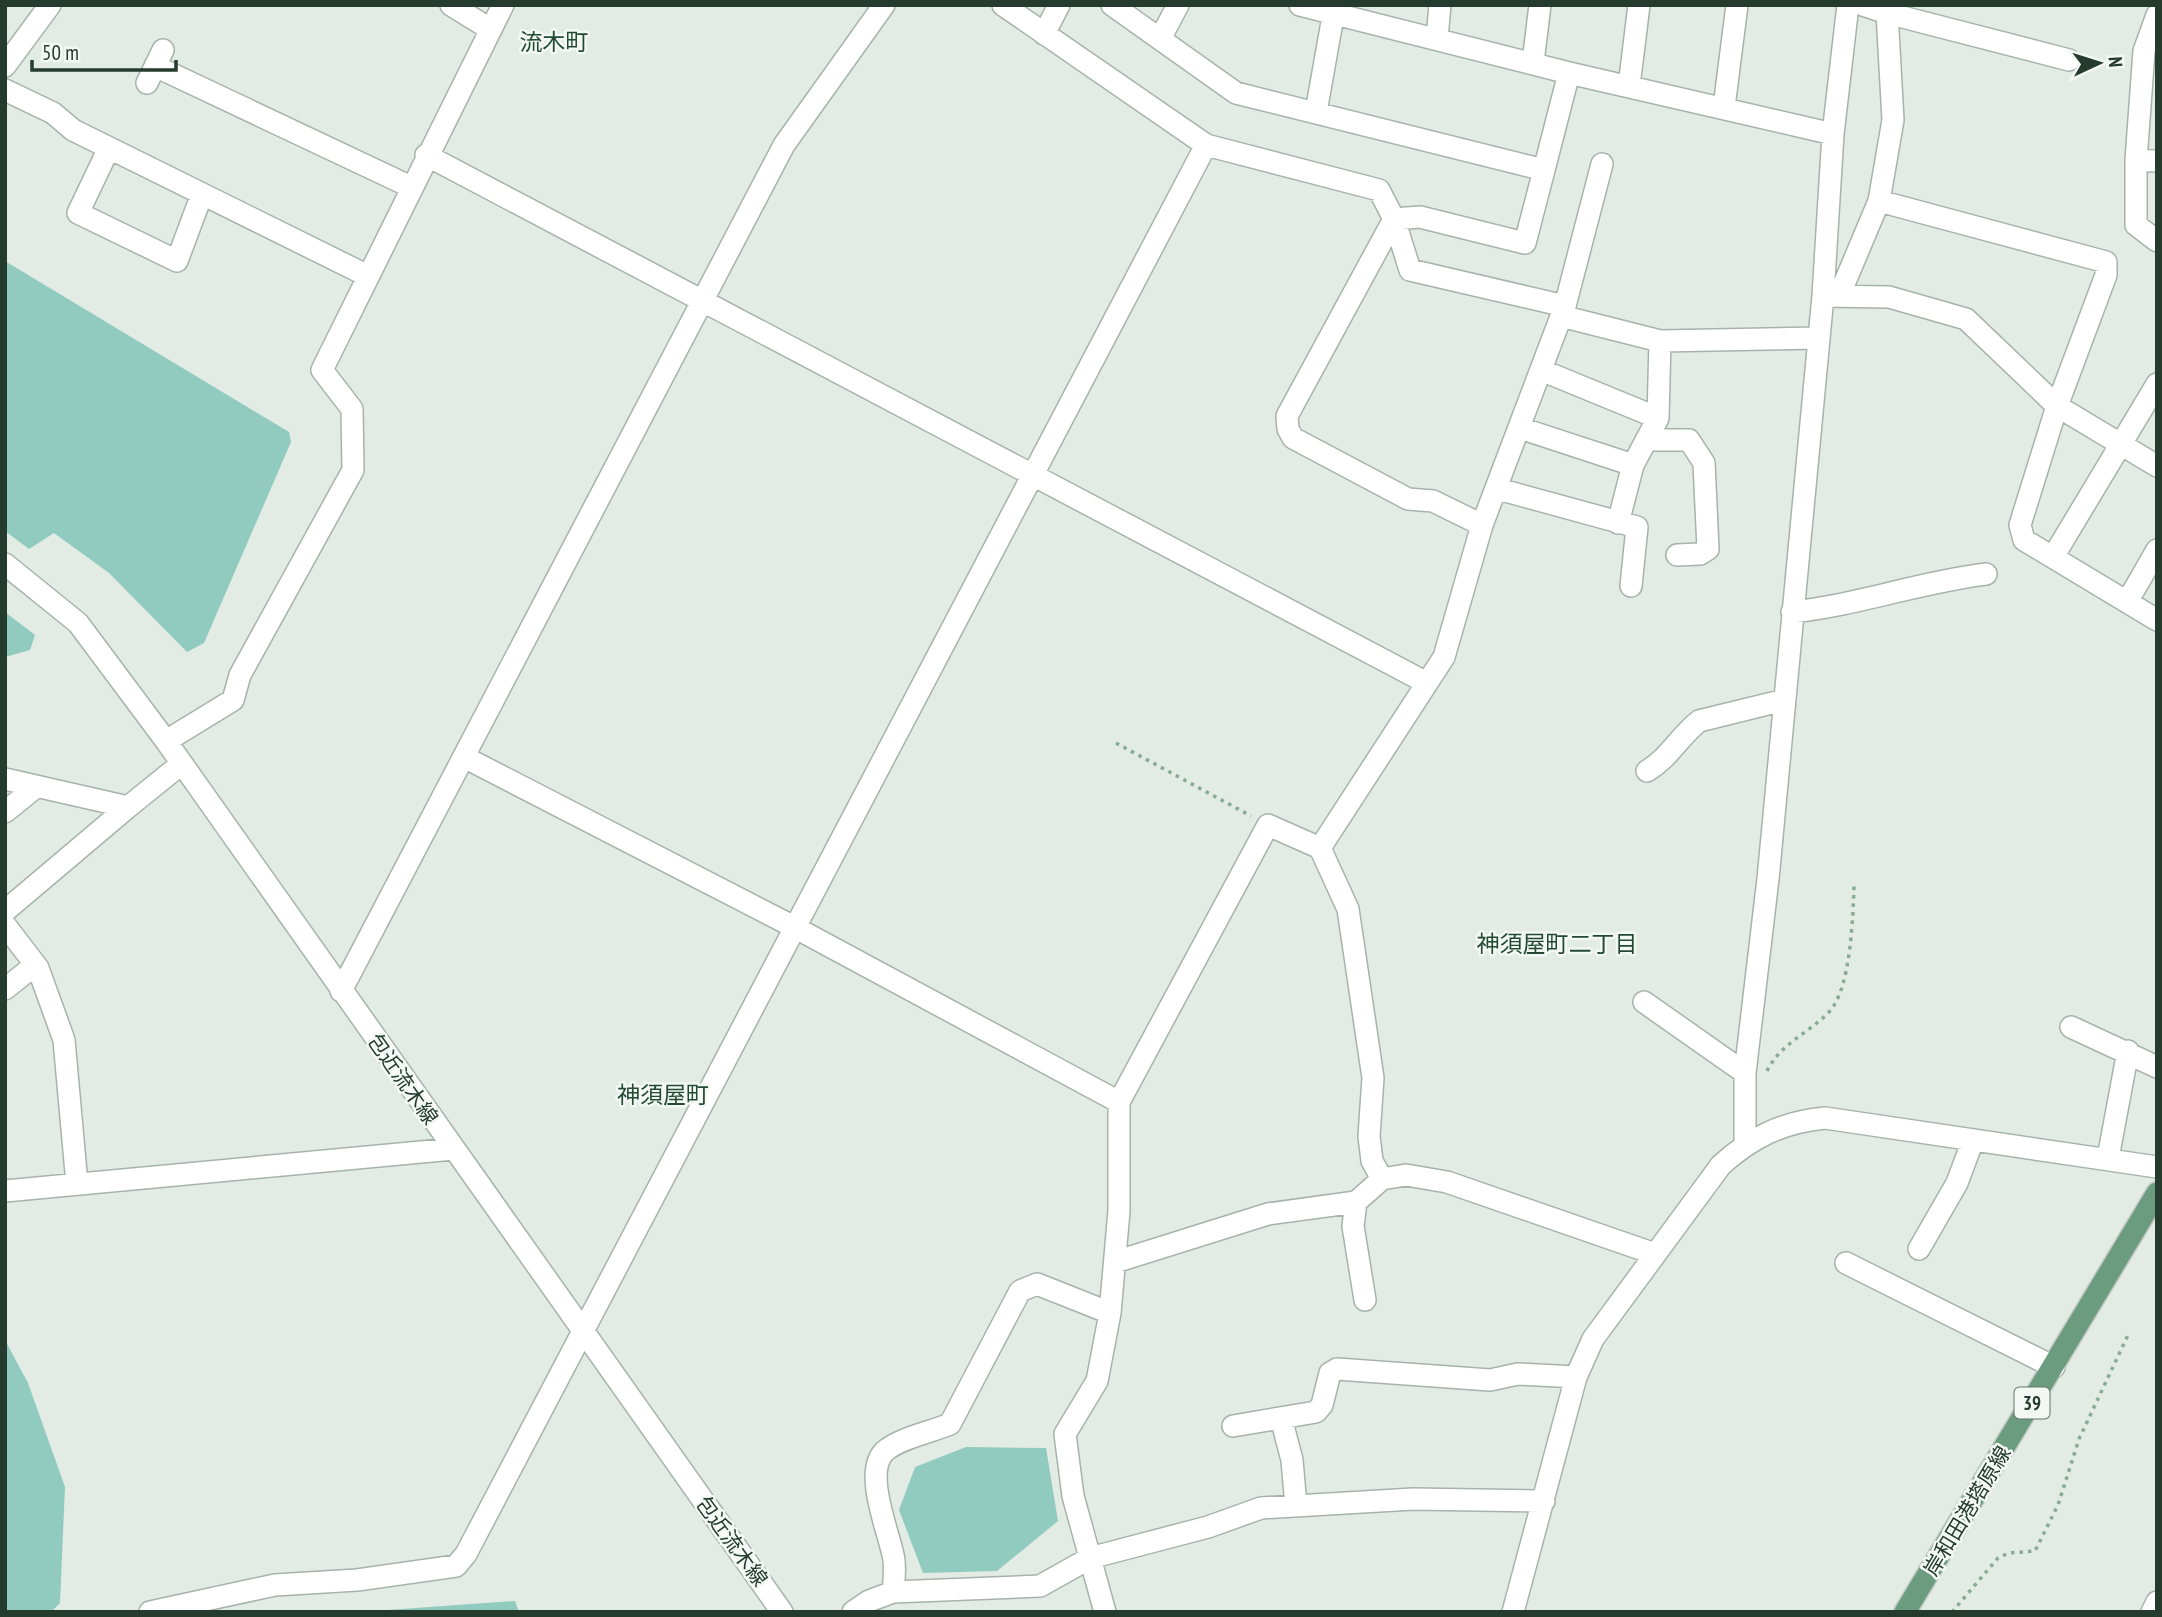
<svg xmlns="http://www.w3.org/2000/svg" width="2162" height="1617" viewBox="0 0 2162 1617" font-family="'PT Sans Narrow','Noto Sans JP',sans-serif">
  <rect width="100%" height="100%" fill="#e3ebe5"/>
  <!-- water -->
  <path fill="#91cabf" d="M 5,261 L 289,432 L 291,442 L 204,643 L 187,652 L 109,573 L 54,533 L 29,549 L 5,531 Z
    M 5,612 L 35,635 L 30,650 L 5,657 Z
    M 5,1340 L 28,1383 L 65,1487 L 60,1603 L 51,1612 L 5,1612 Z
    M 966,1447 L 1046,1448 L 1058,1521 L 997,1571 L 923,1573 L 899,1510 L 915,1467 Z
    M 515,1601 L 519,1612 L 359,1612 Z"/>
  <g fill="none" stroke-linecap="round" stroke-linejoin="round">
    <!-- minor casing -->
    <g stroke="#a6b3aa" stroke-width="24">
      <path id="minor" d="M 451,5 L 490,29
        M 1003,5 L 1206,145 L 1379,190 L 1394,219 L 1410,270 L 1565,306
        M 1112,5 L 1236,93 L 1544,170 L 1569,73
        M 1300,5 L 1569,73 L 1833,134
        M 1887,13 L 2069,60
        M 2157,15 L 2144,51 L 2136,160 L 2157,161
        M 1044,34 L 1059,5
        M 1437,38 L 1440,5
        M 1160,39 L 1178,5
        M 1533,62 L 1540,5
        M 5,66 L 50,5
        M 155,66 L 411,187
        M 147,83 L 163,50
        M 1629,86 L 1639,5
        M 5,90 L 53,113 L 73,130 L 368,276
        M 1724,107 L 1737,5
        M 1316,112 L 1335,5
        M 109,148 L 78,213 L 177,261 L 202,194
        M 426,155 L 1427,683
        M 2136,160 L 2136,225 L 2157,241
        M 1879,201 L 2106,262 L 2106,275 L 2057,406 L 2020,525 L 2024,540 L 2157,620
        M 1823,296 L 1889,297 L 1966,319 L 2057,406 L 2157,466
        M 1839,296 L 1879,201 L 1893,120 L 1887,13 L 1863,5
        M 1561,316 L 1660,341 L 1818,338
        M 1541,370 L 1658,418
        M 1520,428 L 1633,465
        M 1646,440 L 1689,440 L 1704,463 L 1708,549 L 1700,554 L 1677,555
        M 1498,489 L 1637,527 L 1631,586
        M 1618,523 L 1633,465 L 1658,418 L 1660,341
        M 1482,525 L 1433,501 L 1408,499 L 1293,438 L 1288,429 L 1287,416 L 1394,219 L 1420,217 L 1525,243 L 1544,170
        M 2053,557 L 2157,384
        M 5,564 L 78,623 L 166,741 L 782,1612
        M 2127,602 L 2157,550
        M 1792,612 C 1858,605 1920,582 1986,574
        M 166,741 L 233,700 L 240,675 L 353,470 L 352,409 L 322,370 L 503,5
        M 464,757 L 794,927 L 1119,1102
        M 1647,771 C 1669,758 1679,737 1699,721 L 1784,700
        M 5,779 L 128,807 L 5,911
        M 128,807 L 180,765
        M 5,812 L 36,787
        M 1320,848 L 1348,909 L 1373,1078 L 1369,1136 L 1372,1161 L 1382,1179
        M 5,925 L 38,968 L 64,1040 L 77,1184
        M 5,989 L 35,965
        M 341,991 L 784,145 L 884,5
        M 1644,1002 L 1745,1073
        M 2071,1027 L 2157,1067
        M 1745,1143 L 1745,1073 L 1768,879 L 1823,296 L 1833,134 L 1848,5
        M 2108,1158 L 2128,1051
        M 5,1191 L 453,1149
        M 1356,1202 L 1353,1226 L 1365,1300
        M 1919,1249 L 1957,1183 L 1973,1140
        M 1115,1262 L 1268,1214 L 1356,1202 L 1382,1179 L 1406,1175 L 1447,1182 L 1655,1254
        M 1846,1263 L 2054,1367
        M 1281,1418 L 1292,1460 L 1296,1506
        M 1233,1426 L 1316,1412 L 1322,1405 L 1330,1373 L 1337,1369 L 1490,1380 L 1518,1374 L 1576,1377
        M 893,1592 C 894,1580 896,1566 893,1555 C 888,1530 863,1471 885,1451 C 900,1438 931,1432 950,1424 L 1020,1291 L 1037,1284 L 1110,1313
        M 150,1612 L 275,1585 L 357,1580 L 456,1566 L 466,1554 L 1206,145
        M 853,1612 L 869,1601 L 893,1592 L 1040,1586 L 1090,1558 L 1208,1527 L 1261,1508 L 1413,1499 L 1544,1501
        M 1105,1612 L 1073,1496 L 1065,1434 L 1097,1381 L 1110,1313 L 1119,1211 L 1119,1102 L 1268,825 L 1320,848 L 1444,657 L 1482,525 L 1565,306 L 1602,164
        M 1513,1612 L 1576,1377 L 1593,1339 L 1721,1165 C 1752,1137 1783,1122 1825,1118 L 2157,1167
        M 2152,1612 L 2157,1602"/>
    </g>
    <!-- major casing -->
    <g stroke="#c2c8c4" stroke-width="24">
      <path id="major" d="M 1905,1612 L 2157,1193"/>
    </g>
    <!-- path -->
    <path stroke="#87ab93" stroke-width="3.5" stroke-dasharray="3.5 5" stroke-linecap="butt" d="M 1116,743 L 1251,816
      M 1767,1071 C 1781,1043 1809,1033 1829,1012 C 1851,989 1853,916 1854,885
      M 1952,1612 L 1998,1558 L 2009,1553 L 2035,1551 L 2058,1505 L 2079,1439 L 2128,1335"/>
    <!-- minor -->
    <use href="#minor" stroke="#fff" stroke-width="21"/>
    <!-- major -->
    <use href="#major" stroke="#6c9c7f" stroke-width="21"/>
  </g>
  <g text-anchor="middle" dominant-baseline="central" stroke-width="5" stroke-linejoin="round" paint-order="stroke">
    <!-- shield labels -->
    <rect fill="#f3f8f4" stroke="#637469" stroke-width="2" x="2014.5" y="1387.5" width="35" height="31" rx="5"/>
    <g font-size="19" font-weight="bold" fill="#253b2d">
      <text x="2032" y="1403">39</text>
    </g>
    <!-- street labels -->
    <g font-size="21" fill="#253b2d" stroke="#f3f8f4">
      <text transform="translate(403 1079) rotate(55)">包近流木線</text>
      <text transform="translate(1967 1511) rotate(-59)">岸和田港塔原線</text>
      <text transform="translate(732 1541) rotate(54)">包近流木線</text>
    </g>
    <!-- neighbourhood labels -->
    <g font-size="23" fill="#234b33" stroke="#f3f8f4">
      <text x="554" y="41">流木町</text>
      <text x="1557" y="943">神須屋町二丁目</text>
      <text x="663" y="1094">神須屋町</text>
    </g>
  </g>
  <!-- border -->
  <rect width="2162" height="1617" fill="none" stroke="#253b2d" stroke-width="14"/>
  <!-- north arrow -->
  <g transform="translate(2099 63) rotate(86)" stroke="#f3f8f4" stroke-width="5" paint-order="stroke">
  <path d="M0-5L12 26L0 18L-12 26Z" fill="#253b2d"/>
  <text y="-10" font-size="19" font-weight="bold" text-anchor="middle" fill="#253b2d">N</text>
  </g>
  <!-- scale -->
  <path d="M32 60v10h144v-10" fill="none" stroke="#253b2d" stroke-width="3.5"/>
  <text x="42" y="60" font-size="21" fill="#253b2d" stroke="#f3f8f4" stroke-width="5" paint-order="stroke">50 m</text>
</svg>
